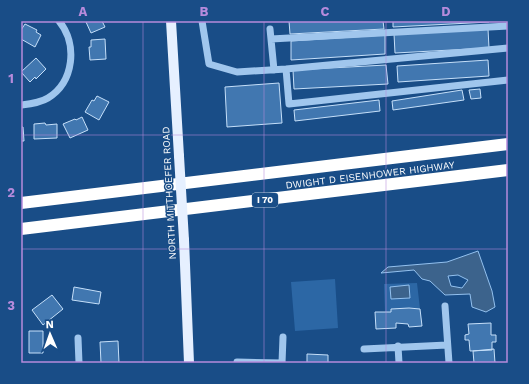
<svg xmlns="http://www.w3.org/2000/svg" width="529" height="384" viewBox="0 0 529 384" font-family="'Work Sans',sans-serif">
  <rect width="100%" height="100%" fill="#194d87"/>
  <!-- green -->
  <path fill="#2c67a5" d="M 335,279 L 338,328 L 295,331 L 291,282 Z
    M 417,283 L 420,309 L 385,312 L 384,284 Z"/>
  <!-- water -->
  <path fill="#3c638c" stroke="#93c1ef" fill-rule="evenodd" d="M 478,251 L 492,291 L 495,307 L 486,312 L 472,307 L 470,294 L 445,295 L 430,281 L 422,279 L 414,270 L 381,273 L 388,267 L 447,262 ZM 458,275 L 468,280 L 462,288 L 451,286 L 448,276 Z
    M 409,285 L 410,298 L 391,299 L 390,287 Z"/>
  <!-- building -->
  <path fill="#4177b0" stroke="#c5dff9" d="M 87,21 L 102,21 L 105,27 L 91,33 L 86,22 Z
    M 289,21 L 383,21 L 384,29 L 290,34 Z
    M 393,21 L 489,21 L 489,22 L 393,27 Z
    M 25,24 L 37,30 L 36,32 L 41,35 L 35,47 L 21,39 L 21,30 Z
    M 488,29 L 489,48 L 395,53 L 394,34 Z
    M 385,35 L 385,54 L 291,60 L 291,41 Z
    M 105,39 L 106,59 L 90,60 L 89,47 L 91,47 L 91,40 Z
    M 36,58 L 46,69 L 36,79 L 35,77 L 30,82 L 21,72 Z
    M 488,60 L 489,76 L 398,82 L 397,66 Z
    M 386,65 L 388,84 L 294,89 L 293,70 Z
    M 279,83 L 282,123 L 227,127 L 225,87 Z
    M 480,89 L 481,98 L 471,99 L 469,90 Z
    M 462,90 L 464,100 L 393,110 L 392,101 Z
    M 97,96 L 109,102 L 99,120 L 85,112 L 92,100 L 94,101 Z
    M 379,100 L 380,111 L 295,121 L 294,110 Z
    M 82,117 L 88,130 L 70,138 L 63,124 L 75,119 L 76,120 Z
    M 45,123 L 46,125 L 57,124 L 57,138 L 34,139 L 34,124 Z
    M 21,127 L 23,127 L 24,141 L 21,141 Z
    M 74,287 L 101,292 L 99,304 L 72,300 Z
    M 52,295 L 63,309 L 43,325 L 32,310 Z
    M 409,308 L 420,309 L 422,326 L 409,327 L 408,324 L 396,323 L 396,328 L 376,329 L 375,312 L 391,312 L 391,309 Z
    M 491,323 L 491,335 L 496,335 L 496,342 L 492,342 L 492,350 L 470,351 L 469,340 L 465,340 L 465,335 L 469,334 L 468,324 Z
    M 29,331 L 43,331 L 43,353 L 29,353 Z
    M 118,341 L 119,363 L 101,363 L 100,342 Z
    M 494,349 L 495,363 L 474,363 L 473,351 Z
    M 307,354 L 328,355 L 328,363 L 307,363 Z"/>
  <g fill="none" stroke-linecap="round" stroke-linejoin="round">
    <!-- minor -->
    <path stroke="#a0c6ed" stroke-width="7" d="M 202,21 L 209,64 L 237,72 L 286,69 L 508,48
      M 270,29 L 274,70
      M 271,39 L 508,26
      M 286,69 L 289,104 L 508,80
      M 21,105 C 30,104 40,103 48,98 C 74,82 78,44 59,21
      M 445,306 L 449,363
      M 78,338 L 79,363
      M 398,346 L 399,363
      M 364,349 L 447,345
      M 237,362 L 282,363
      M 282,363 L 283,337"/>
    <!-- major -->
    <path stroke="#e6f0ff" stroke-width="10" d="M 171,21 L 179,156
      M 184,240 L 189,363"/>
    <!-- highway -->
    <path stroke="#fff" stroke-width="12" d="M 21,203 L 508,144
      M 21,229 L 508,170"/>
    <!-- major-bridge -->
    <path stroke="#e6f0ff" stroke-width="10" d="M 179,156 L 184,240"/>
  </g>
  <!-- grid -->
  <path fill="none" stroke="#b68bdc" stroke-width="1" stroke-opacity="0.55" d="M 143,21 L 143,363M 264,21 L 264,363M 386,21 L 386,363M 21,135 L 508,135M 21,249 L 508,249"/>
  <g text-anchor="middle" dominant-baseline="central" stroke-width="3" stroke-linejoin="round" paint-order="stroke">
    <!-- shield labels -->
    <rect fill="#194d87" stroke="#bacadb" stroke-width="1" x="252" y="193" width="26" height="14" rx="3"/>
    <g font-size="9" font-weight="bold" fill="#fff">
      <text x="265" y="200">I 70</text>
    </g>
    <!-- street labels -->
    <g font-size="10" fill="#fff" stroke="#194d87">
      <text transform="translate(370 175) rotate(-7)">DWIGHT D EISENHOWER HIGHWAY</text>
      <text transform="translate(169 193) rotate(-93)">NORTH MITTHOEFER ROAD</text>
    </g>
  </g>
  <!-- border -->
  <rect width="529" height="384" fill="none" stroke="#194d87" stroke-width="44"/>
  <!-- north arrow -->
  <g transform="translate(50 334) rotate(358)" stroke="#194d87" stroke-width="3" paint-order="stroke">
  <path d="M0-3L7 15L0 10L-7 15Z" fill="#ffffff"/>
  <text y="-6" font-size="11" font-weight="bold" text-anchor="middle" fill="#ffffff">N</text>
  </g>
  <rect x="22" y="22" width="485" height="340" fill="none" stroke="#b68bdc" stroke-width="1.5"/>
  <g font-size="13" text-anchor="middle" font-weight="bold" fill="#b68bdc">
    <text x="83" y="16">A</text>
    <text x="204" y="16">B</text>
    <text x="325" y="16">C</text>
    <text x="446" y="16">D</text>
    <text x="11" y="83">1</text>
    <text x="11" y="197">2</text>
    <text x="11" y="310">3</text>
  </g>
</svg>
